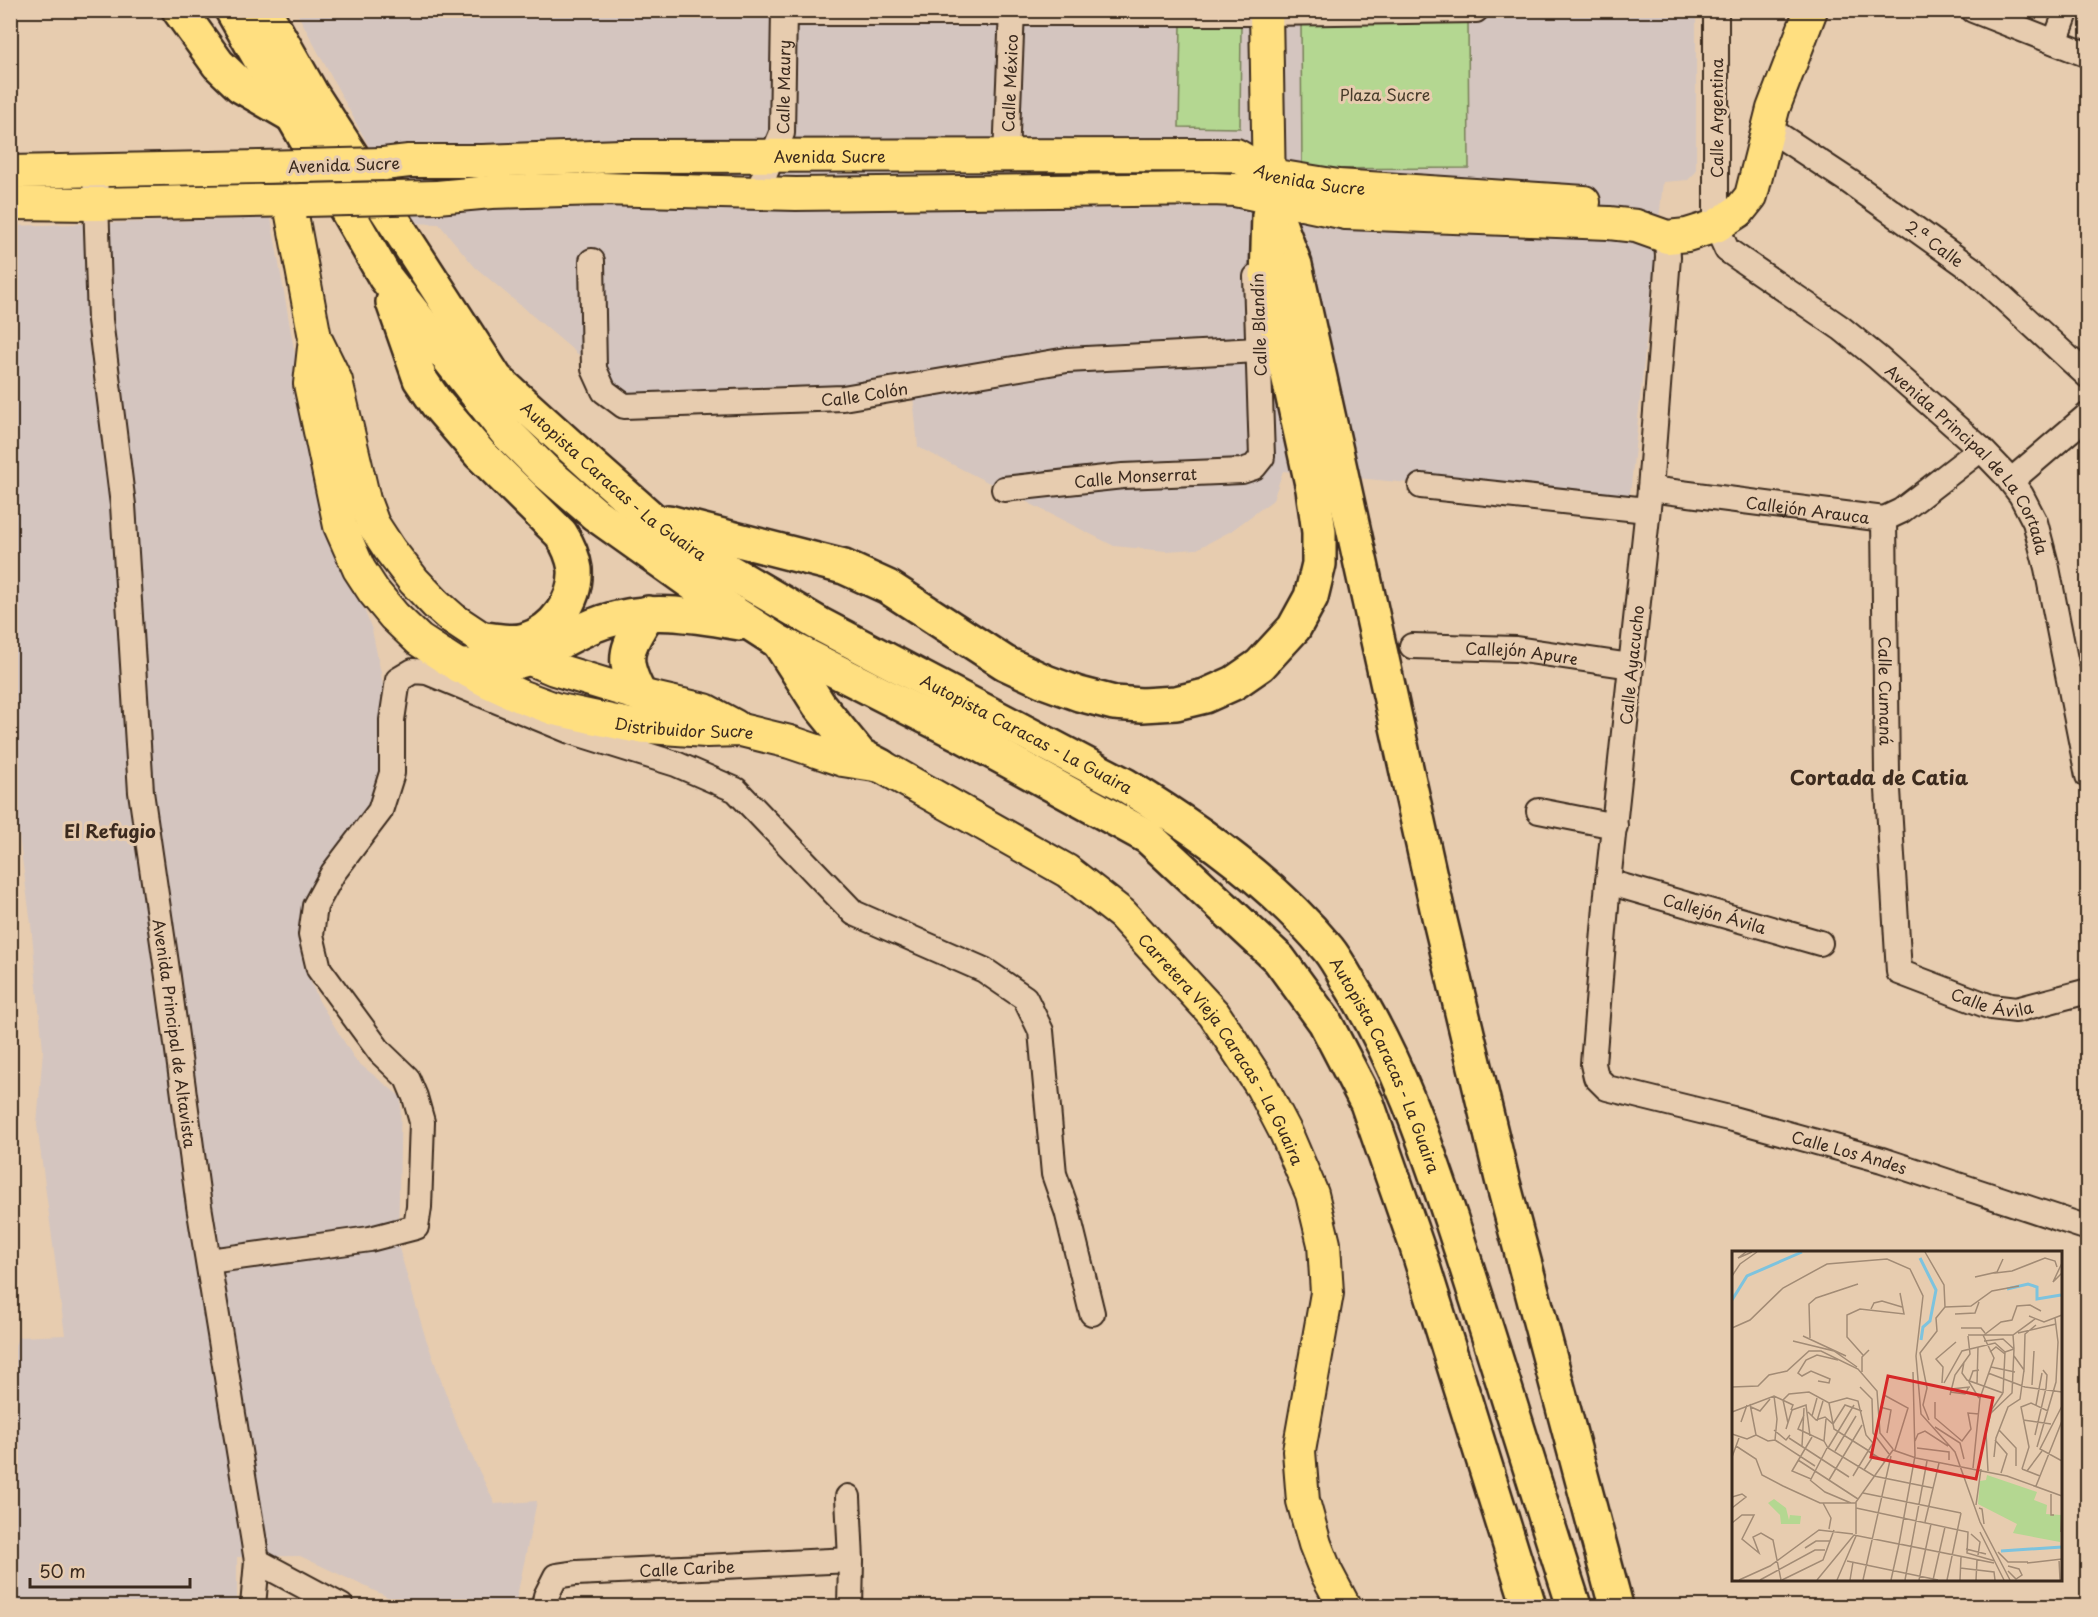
<svg xmlns="http://www.w3.org/2000/svg" width="2098" height="1617" viewBox="0 0 2098 1617" font-family="'Playpen Sans',sans-serif">
  <rect width="100%" height="100%" fill="#e7ccaf"/>
  <filter id="ink" filterUnits="userSpaceOnUse"><feTurbulence type="fractalNoise" baseFrequency=".0167" numOctaves="2"/><feDisplacementMap in="SourceGraphic" scale="12" xChannelSelector="R" yChannelSelector="G"/><feConvolveMatrix kernelMatrix="1 2 1 2 8 2 1 2 1" color-interpolation-filters="sRGB"/></filter>
  <g filter="url(#ink)">
    <!-- built -->
    <path fill="#d4c5bf" d="M 296,11 L 1696,11 L 1696,172 L 1688,180 L 1663,182 L 1629,504 L 1283,471 L 1273,500 L 1231,531 L 1197,549 L 1166,551 L 1114,546 L 918,447 L 913,396 L 721,398 L 625,394 L 475,267 L 439,224 L 410,223 Z
      M 271,218 L 313,458 L 336,534 L 372,630 L 381,673 L 390,738 L 389,783 L 301,931 L 304,966 L 319,1001 L 356,1061 L 401,1097 L 398,1245 L 425,1336 L 458,1427 L 495,1504 L 537,1501 L 515,1606 L 407,1606 L 300,1556 L 237,1557 L 237,1606 L 11,1606 L 11,1357 L 18,1337 L 65,1335 L 37,1125 L 43,1050 L 31,924 L 10,770 L 10,226 Z"/>
    <!-- green -->
    <path fill="#b4d791" stroke="#788058" stroke-width="1.5" d="M 1468,20 L 1469,168 L 1302,169 L 1301,21 Z
      M 1181,24 L 1241,25 L 1240,128 L 1179,127 Z"/>
    <g fill="none" stroke-linecap="round" stroke-linejoin="round">
      <!-- minor casing -->
      <g stroke="#3b2a1e" stroke-width="28">
        <g id="minor">
          <path id="s1" d="M 1716,10 L 1716,226 L 1727,250 L 1841,328 L 1878,358 L 1981,449 L 2005,474 L 2021,495 L 2035,522 L 2047,568 L 2088,776"/>
          <path d="M 1973,10 L 2088,55"/>
          <path d="M 784,13 L 1266,13 L 1476,10"/>
          <path d="M 2055,42 L 2067,10"/>
          <path d="M 1768,128 L 1850,182 L 1973,270 L 2088,376"/>
          <path id="s2" d="M 1006,157 L 1012,10"/>
          <path id="s3" d="M 95,170 L 100,320 L 123,505 L 141,792 L 168,977 L 199,1206 L 257,1561 L 253,1606"/>
          <path id="s4" d="M 757,193 L 782,133 L 784,10"/>
          <path id="s5" d="M 1667,237 L 1668,257 L 1650,489 L 1608,882 L 1593,1064 L 1596,1077 L 1607,1088 L 1733,1119 L 1882,1160 L 2088,1228"/>
          <path id="s6" d="M 592,261 L 594,369 L 604,391 L 624,406 L 843,398 L 1067,360 L 1258,350"/>
          <path d="M 2011,481 L 2088,415"/>
          <path d="M 1421,486 L 1647,510"/>
          <path id="s7" d="M 1004,489 L 1123,476 L 1242,471 L 1254,467 L 1262,457 L 1256,277"/>
          <path id="s8" d="M 1650,489 L 1884,519 L 1901,511 L 1981,449"/>
          <path id="s9" d="M 1884,519 L 1887,773 L 1899,972 L 1991,1007 L 2016,1010 L 2088,991"/>
          <path id="s10" d="M 1412,646 L 1516,649 L 1631,666"/>
          <path d="M 1539,811 L 1615,826"/>
          <path id="s11" d="M 1608,882 L 1820,943"/>
          <path d="M 209,1261 L 370,1239 L 416,1227 L 419,1207 L 422,1122 L 415,1097 L 407,1078 L 380,1052 L 319,969 L 311,935 L 315,906 L 333,873 L 380,811 L 392,773 L 392,720 L 398,680 L 413,671 L 427,672 L 570,731 L 676,764 L 736,790 L 854,913 L 984,970 L 1025,998 L 1041,1031 L 1054,1174 L 1067,1211 L 1092,1313"/>
          <path d="M 848,1497 L 851,1560 L 850,1606"/>
          <path d="M 257,1561 L 341,1606"/>
          <path id="s12" d="M 544,1606 L 546,1596 L 556,1576 L 576,1573 L 851,1560"/>
        </g>
      </g>
      <!-- major casing -->
      <g stroke="#3b2a1e" stroke-width="36">
        <g id="major">
          <path d="M 1266,10 L 1269,192"/>
          <path id="s13" d="M 383,164 L 409,161 L 482,161 L 622,156 L 1236,155 L 1270,175 L 1338,186 L 1584,202"/>
          <path d="M 10,172 L 260,167"/>
          <path d="M 437,197 L 491,192 L 601,189 L 796,194 L 1212,189 L 1235,190 L 1346,213 L 1609,223 L 1636,226 L 1667,237 L 1687,235 L 1716,226 L 1739,211 L 1751,196 L 1773,109 L 1811,10"/>
          <path d="M 289,199 L 315,338 L 336,381 L 364,500 L 373,524 L 390,550 L 414,581 L 436,604 L 453,619 L 483,639 L 554,669 L 640,695 L 705,710 L 735,726"/>
          <path d="M 10,203 L 95,204 L 305,200"/>
          <path id="s14" d="M 315,338 L 310,384 L 340,526 L 359,569 L 374,592 L 394,616 L 419,640 L 459,666 L 489,682 L 520,696 L 555,709 L 634,726 L 706,731 L 741,730 L 790,742 L 843,760 L 881,766 L 1067,871 L 1122,914 L 1214,1014 L 1262,1087 L 1286,1133 L 1312,1194 L 1324,1244 L 1327,1293 L 1299,1451 L 1303,1501 L 1315,1544 L 1326,1572 L 1344,1606"/>
        </g>
      </g>
      <!-- highway casing -->
      <g stroke="#3b2a1e" stroke-width="38">
        <g id="highway">
          <path d="M 179,10 L 218,64 L 241,86 L 293,116"/>
          <path d="M 232,10 L 385,277 L 507,433 L 545,471 L 595,514 L 734,613 L 779,642 L 962,735 L 1148,837 L 1279,959 L 1325,1022 L 1367,1103 L 1417,1247 L 1529,1606"/>
          <path id="s15" d="M 264,10 L 311,93 L 496,379 L 592,466 L 652,519 L 718,565 L 819,624 L 1125,785 C 1196,828 1275,885 1328,949 C 1337,960 1344,974 1351,986 C 1397,1059 1425,1141 1452,1222 C 1494,1350 1533,1479 1574,1606"/>
          <path d="M 1269,196 L 1295,265 L 1437,908 L 1502,1179 L 1616,1606"/>
          <path d="M 393,302 L 420,379 L 437,404 L 480,454 L 561,534 C 568,545 573,556 575,569 C 577,600 554,631 525,640 C 512,644 496,640 483,639"/>
          <path d="M 668,522 L 844,567 L 888,587 L 1005,663 L 1046,682 L 1079,694 L 1114,703 L 1142,705 L 1176,703 L 1205,696 L 1234,683 L 1260,665 L 1294,628 L 1311,597 L 1319,564 L 1319,532 L 1313,489 L 1267,279 L 1269,215"/>
          <path d="M 780,644 L 819,705 L 860,755 L 881,766"/>
          <path d="M 459,666 C 481,666 507,667 528,658 C 553,647 576,631 603,622 C 649,607 693,615 740,623"/>
          <path d="M 640,695 C 619,656 627,649 648,613"/>
        </g>
      </g>
      <!-- minor -->
      <use href="#minor" stroke="#e7ccaf" stroke-width="24"/>
      <!-- major -->
      <use href="#major" stroke="#ffdf80" stroke-width="32"/>
      <!-- highway -->
      <use href="#highway" stroke="#ffdf80" stroke-width="33"/>
      <!-- major-bridge casing -->
      <g stroke="#3b2a1e" stroke-width="36" stroke-linecap="butt">
        <path id="major-bridge" d="M 260,167 L 383,164
          M 305,200 L 437,197"/>
      </g>
      <!-- major-bridge -->
      <use href="#major-bridge" stroke="#ffdf80" stroke-width="32"/>
    </g>
  </g>
  <g text-anchor="middle" dominant-baseline="central" stroke-width="6" stroke-linejoin="round" paint-order="stroke">
    <!-- street labels -->
    <g font-size="16" fill="#3b2a1e" stroke="#e7ccaf">
      <text stroke="none"><textPath href="#s2" startOffset="74">Calle México</textPath></text>
      <text stroke="none"><textPath href="#s4" startOffset="111">Calle Maury</textPath></text>
      <text transform="translate(1716 118) rotate(-90)">Calle Argentina</text>
      <text stroke="none"><textPath href="#s13" startOffset="447">Avenida Sucre</textPath></text>
      <text transform="translate(344 164) rotate(-2)">Avenida Sucre</text>
      <text stroke="none"><textPath href="#s13" startOffset="933">Avenida Sucre</textPath></text>
      <text transform="translate(1935 243) rotate(36)">2.ª Calle</text>
      <text transform="translate(1258 325) rotate(-92)">Calle Blandín</text>
      <text stroke="none"><textPath href="#s6" startOffset="398">Calle Colón</textPath></text>
      <text stroke="none"><textPath href="#s1" startOffset="566">Avenida Principal de La Cortada</textPath></text>
      <text stroke="none"><textPath href="#s7" startOffset="132">Calle Monserrat</textPath></text>
      <text stroke="none"><textPath href="#s15" startOffset="592">Autopista Caracas - La Guaira</textPath></text>
      <text stroke="none"><textPath href="#s8" startOffset="159">Callejón Arauca</textPath></text>
      <text stroke="none"><textPath href="#s10" startOffset="110">Callejón Apure</textPath></text>
      <text transform="translate(1631 665) rotate(-84)">Calle Ayacucho</text>
      <text stroke="none"><textPath href="#s9" startOffset="172">Calle Cumaná</textPath></text>
      <text stroke="none"><textPath href="#s14" startOffset="616">Distribuidor Sucre</textPath></text>
      <text stroke="none"><textPath href="#s15" startOffset="1078">Autopista Caracas - La Guaira</textPath></text>
      <text stroke="none"><textPath href="#s11" startOffset="111">Callejón Ávila</textPath></text>
      <text stroke="none"><textPath href="#s9" startOffset="552">Calle Ávila</textPath></text>
      <text stroke="none"><textPath href="#s3" startOffset="868">Avenida Principal de Altavista</textPath></text>
      <text stroke="none"><textPath href="#s14" startOffset="1270">Carretera Vieja Caracas - La Guaira</textPath></text>
      <text stroke="none"><textPath href="#s15" startOffset="1581">Autopista Caracas - La Guaira</textPath></text>
      <text stroke="none"><textPath href="#s5" startOffset="1110">Calle Los Andes</textPath></text>
      <text stroke="none"><textPath href="#s12" startOffset="164">Calle Caribe</textPath></text>
    </g>
    <!-- park labels -->
    <g font-size="16" fill="#473b2a" stroke="#e7ccaf">
      <text x="1385" y="94">Plaza Sucre</text>
    </g>
    <!-- neighbourhood labels -->
    <g font-size="18" font-weight="bold" fill="#3b2a1e" stroke="#e7ccaf">
      <text x="110" y="830">El Refugio</text>
    </g>
    <!-- quarter labels -->
    <g font-size="20" font-weight="bold" fill="#3b2a1e" stroke="#e7ccaf">
      <text x="1879" y="777">Cortada de Catia</text>
    </g>
  </g>
  <!-- overview -->
  <g transform="translate(1732 1251)">
    <rect width="330" height="330" fill="#e7ccaf"/>
    <path d="M 255,224 L 305,241 L 302,249 L 315,254 L 314,263 L 329,264 L 328,291 L 281,282 L 285,273 L 246,253 L 248,230 L 254,229 ZM 42,248 L 54,257 L 57,269 L 58,264 L 69,265 L 68,273 L 49,273 L 48,264 L 36,252 Z" fill="#b4d791"/>
    <path fill="none" stroke="#7dc3de" stroke-width="3" d="M 188,7 L 204,39 L 198,70 L 191,76 L 189,89M 275,38 L 296,33 L 305,36 L 305,48 L 329,44M 0,49 L 15,25 L 70,1M 269,300 L 330,296"/>
    <path fill="none" stroke="#a28b75" stroke-width="1.5" d="M 14,1 L 6,7 L 20,1M 193,1 L 212,34 L 213,56 L 204,67 L 205,80 L 188,102 L 195,137 L 191,154 L 197,169M 330,12 L 321,31 L 330,22M 263,22 L 280,20 L 313,7 L 323,10 L 325,16M 0,25 L 8,13 L 25,1M 243,26 L 265,21 L 271,8M 213,56 L 239,55 L 260,40 L 287,35M 139,58 L 142,52 L 150,50 L 170,56M 223,63 L 243,62 L 247,51M 297,65 L 312,71 L 330,64M 0,77 L 18,69 L 51,37 L 95,13 L 155,8 L 178,18 L 191,45 L 184,105 L 189,163 L 223,201 L 248,271 L 278,329M 229,77 L 249,77 L 253,82M 286,82 L 324,73M 236,84 L 281,84 L 303,68M 252,84 L 269,71 L 280,69 L 285,55 L 298,54 L 309,60M 71,85 L 114,105M 78,87 L 77,53 L 84,47 L 126,33M 61,90 L 102,100 L 125,116M 252,90 L 271,88 L 282,98 L 280,142 L 259,162M 258,101 L 264,96 L 273,103M 273,101 L 282,98 L 281,84M 131,104 L 115,86 L 115,64 L 128,58 L 172,63 L 168,42M 282,105 L 292,119 L 293,83 L 304,74M 232,111 L 230,122 L 235,129 L 271,142M 259,116 L 283,121M 247,119 L 241,120 L 237,131 L 247,147M 130,121 L 130,106 L 137,99M 181,121 L 183,205M 256,122 L 293,136 L 330,141M 86,130 L 97,132 L 98,128 L 79,120 L 70,125 L 66,122 L 74,109 L 85,104 L 106,109M 210,132 L 211,116 L 204,108 L 224,91M 212,132 L 230,100 L 263,92 L 273,101 L 271,142M 245,133 L 246,96M 300,134 L 302,100M 0,136 L 26,135 L 37,124 L 55,120 L 77,100 L 89,100 L 126,118 L 145,140 L 148,182 L 161,198M 128,136 L 140,148 L 141,182 L 157,203M 219,138 L 238,136M 218,141 L 233,143 L 237,136M 152,144 L 176,157 L 163,199M 218,144 L 223,124 L 238,103 L 236,85M 42,145 L 45,168 L 43,189M 203,151 L 203,167 L 230,190 L 239,178 L 236,162 L 247,163M 97,152 L 102,178 L 137,200M 18,153 L 24,184 L 36,190 L 43,189M 304,154 L 310,122M 330,155 L 308,198 L 330,210M 19,156 L 28,160 L 38,148M 148,156 L 159,159 L 155,182M 60,159 L 74,154 L 78,185M 0,161 L 42,145 L 61,154 L 59,159M 76,161 L 84,169 L 93,166 L 101,173 L 113,154 L 130,160M 72,164 L 66,178 L 92,190 L 96,197 L 142,225 L 201,237M 80,165 L 85,147M 291,169 L 319,173M 85,170 L 91,150M 9,171 L 15,154M 56,172 L 51,149 L 57,143 L 77,141 L 97,152 L 115,147 L 126,150 L 134,184 L 141,192 L 121,225M 203,176 L 228,192 L 232,208M 54,178 L 60,159M 42,179 L 54,189 L 58,184M 267,179 L 284,197 L 284,215M 0,183 L 15,188 L 24,184M 303,184 L 314,137 L 315,124 L 311,119M 80,186 L 60,220 L 79,228 L 95,197M 57,187 L 117,226M 43,189 L 83,215M 263,189 L 275,203 L 269,222M 92,190 L 94,168M 183,190 L 186,183 L 193,180 L 216,195M 4,195 L 24,208 L 30,224 L 51,235 L 88,252 L 124,252M 70,195 L 72,157M 305,196 L 324,131 L 326,91 L 323,67M 96,197 L 122,154M 185,197 L 217,201 L 217,209M 103,200 L 124,165M 136,200 L 152,210M 0,206 L 7,187M 262,206 L 264,187 L 276,156 L 288,148 L 292,119M 66,209 L 126,248M 158,209 L 204,219M 241,217 L 248,147 L 262,107 L 251,84M 290,218 L 297,196 L 289,156 L 299,152 L 316,160M 290,218 L 308,225M 132,219 L 142,204M 256,220 L 254,181 L 260,158 L 271,142M 295,220 L 310,200M 78,229 L 93,241 L 119,252M 97,229 L 130,174M 304,235 L 330,170M 131,242 L 229,262M 319,243 L 319,264 L 322,264M 0,246 L 10,243 L 14,246 L 0,257M 91,252 L 99,267 L 97,278M 244,254 L 249,218M 124,257 L 236,281 L 235,302 L 263,310M 247,257 L 250,258 L 252,273M 193,271 L 207,212M 0,272 L 10,264 L 22,264 L 10,288 L 27,302 L 21,286 L 29,282 L 41,289 L 49,329M 248,281 L 272,329M 329,281 L 330,256M 124,283 L 124,251 L 161,199 L 184,207 L 275,225 L 330,245M 239,283 L 248,291 L 246,304M 73,297 L 84,290 L 98,290M 234,298 L 254,303M 266,301 L 276,311 L 296,311M 327,308 L 328,329M 115,310 L 206,329M 295,312 L 330,308M 276,315 L 287,318 L 290,324 L 284,328 L 276,320M 228,317 L 262,321 L 263,329M 7,329 L 38,315 L 87,279 L 121,283M 28,329 L 83,299 L 93,299M 50,329 L 91,309 L 102,279M 85,329 L 122,284 L 167,293 L 183,205M 105,329 L 124,285M 118,329 L 121,311M 131,329 L 159,205M 159,329 L 167,293 L 262,312M 173,329 L 195,210M 187,329 L 199,273M 201,329 L 213,276M 215,329 L 229,262M 228,329 L 229,306M 244,329 L 245,309"/>
    <path fill="#d62828" fill-opacity="0.15" stroke="#d62828" stroke-width="3" d="M 156,125 L 261,147 L 244,228 L 139,206 Z"/>
    <rect width="330" height="330" fill="none" stroke="#3b2a1e" stroke-width="3"/>
  </g>
  <!-- margin -->
  <rect width="2098" height="1617" fill="none" stroke="#e7ccaf" stroke-width="36"/>
  <rect x="18" y="18" width="2062" height="1581" fill="none" stroke="#3b2a1e" stroke-width="2" filter="url(#ink)"/>
  <!-- scale -->
  <path d="M30 1578v9h160v-9" fill="none" stroke="#3b2a1e" stroke-width="3"/>
  <text x="39" y="1578" font-size="18" fill="#3b2a1e" stroke="#e7ccaf" stroke-width="4.5" paint-order="stroke">50 m</text>
</svg>
